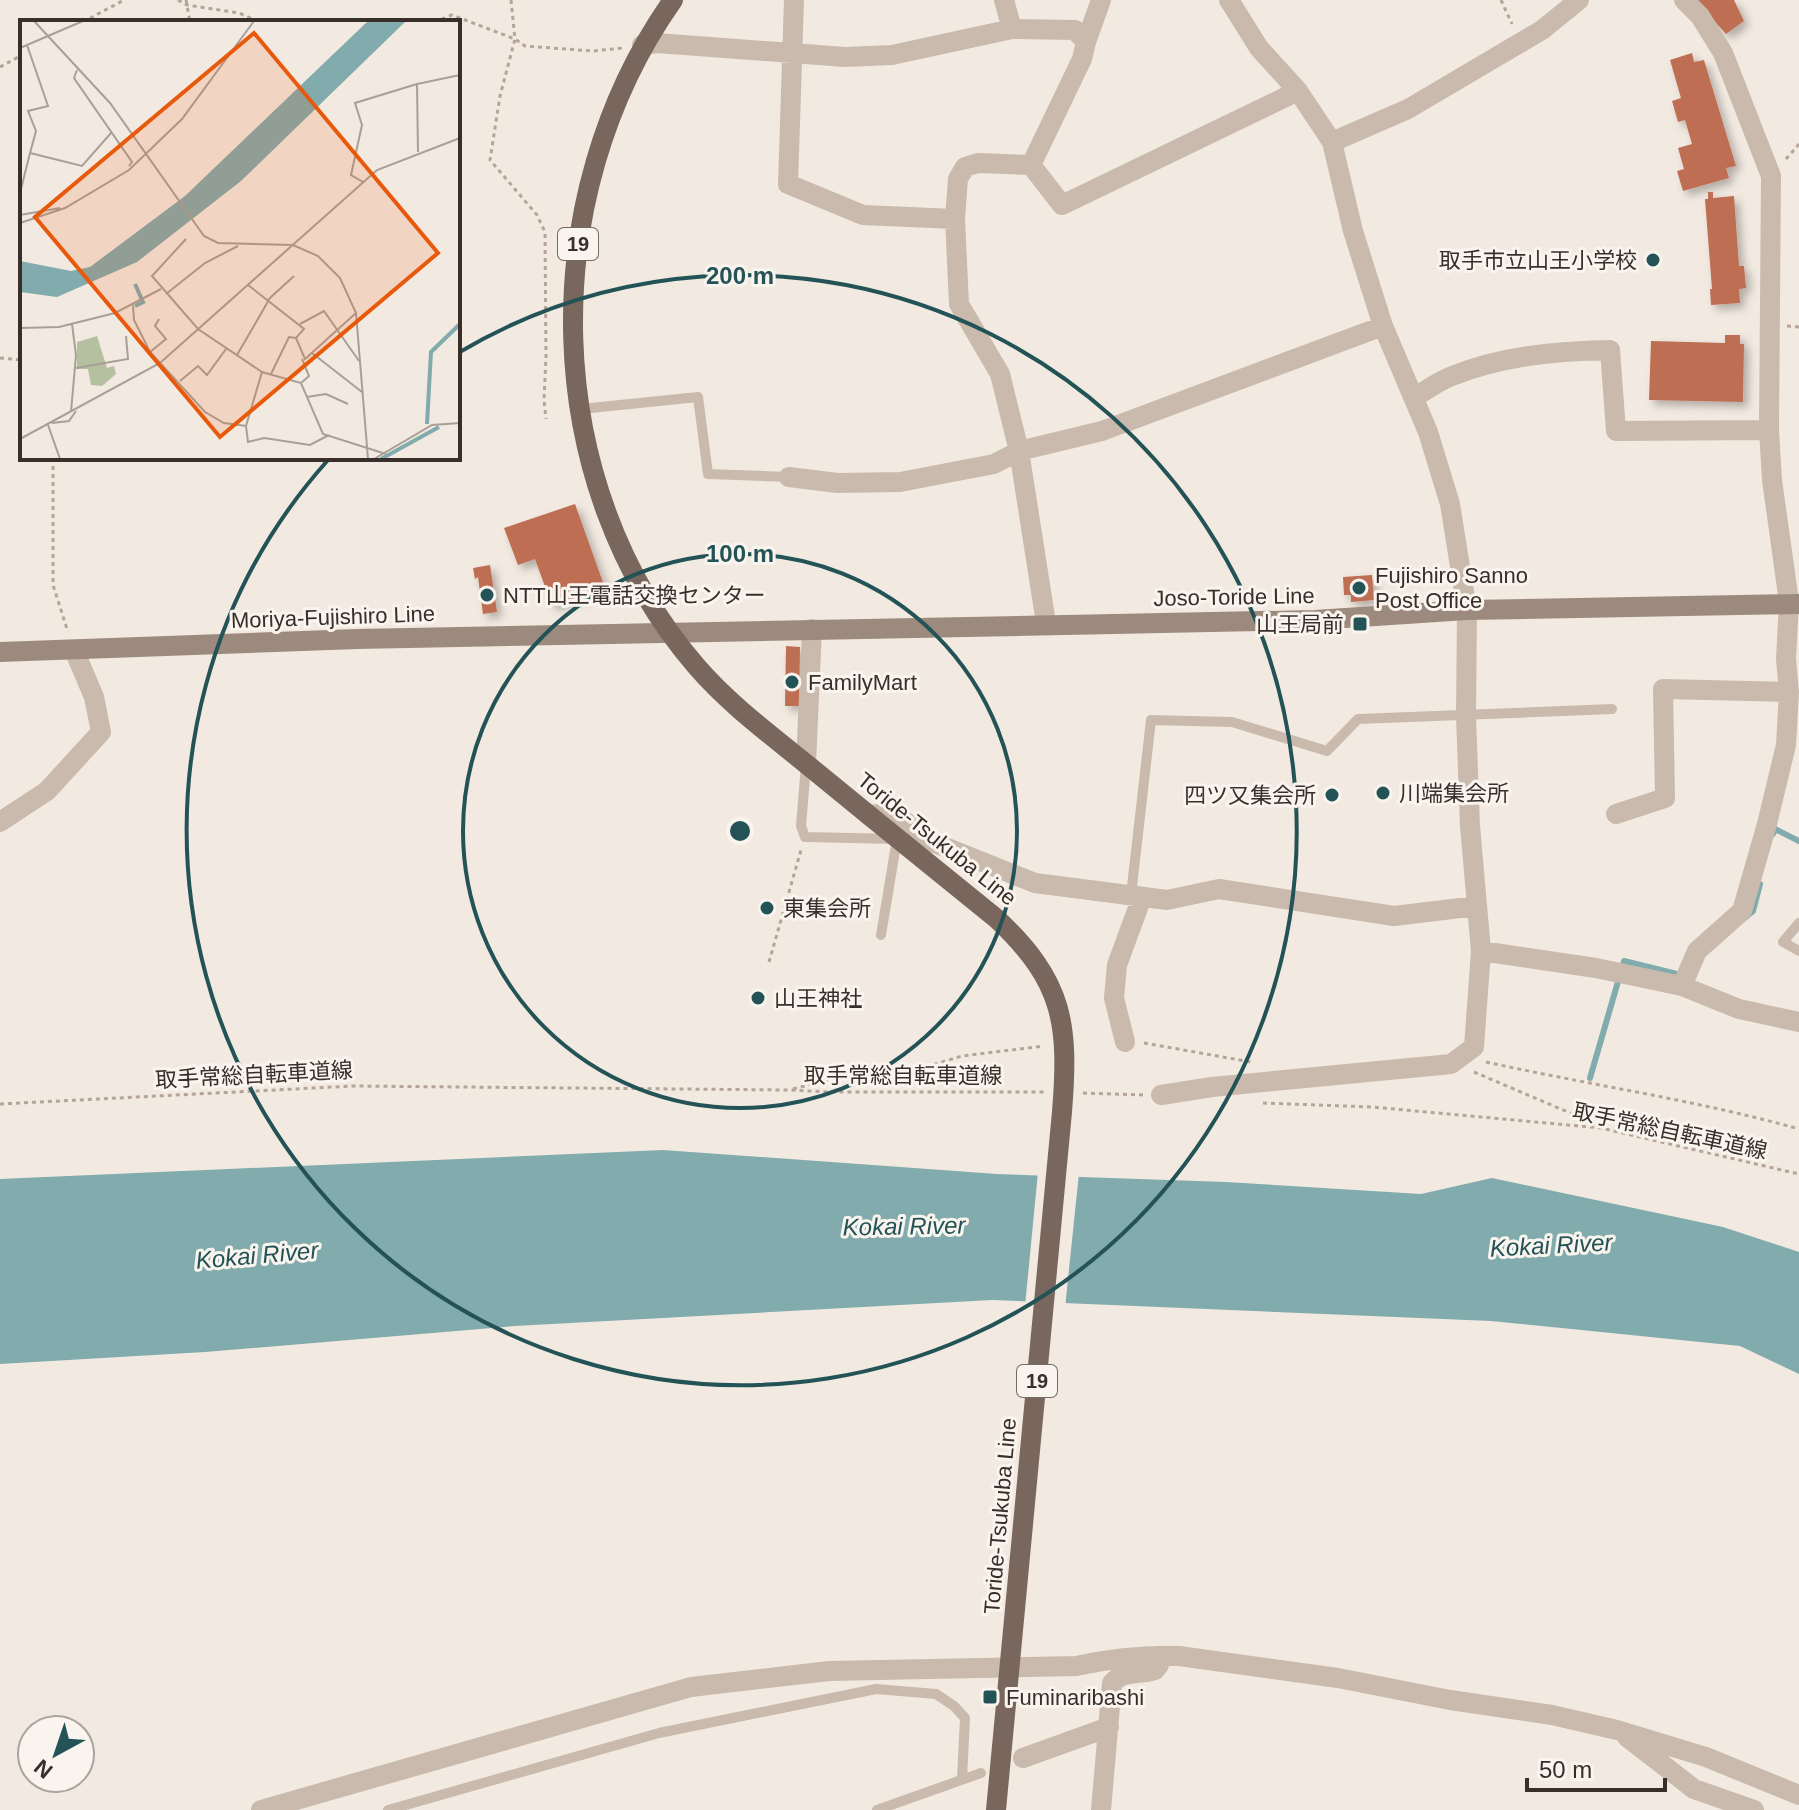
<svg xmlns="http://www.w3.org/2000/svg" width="1799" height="1810" viewBox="0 0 1799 1810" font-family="Helvetica,'Noto Sans JP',sans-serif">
  <defs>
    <filter id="shadow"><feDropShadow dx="5" dy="5" stdDeviation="4" flood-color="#0004"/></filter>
  </defs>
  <rect width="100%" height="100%" fill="#f2eae1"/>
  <!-- water -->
  <path fill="#81abad" d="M 663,1150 L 997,1174 L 1226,1182 L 1421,1194 L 1492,1178 L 1723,1227 L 1799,1252 L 1799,1374 L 1740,1346 L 1491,1321 L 992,1300 L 515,1326 L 205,1352 L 0,1364 L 0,1179 Z"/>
  <!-- pier -->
  <path fill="#f2eae1" d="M 1038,1172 L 1079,1173 L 1065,1308 L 1025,1306 Z"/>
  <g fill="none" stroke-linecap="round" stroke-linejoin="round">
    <!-- stream -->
    <path stroke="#81abad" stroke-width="6" d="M 1773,834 L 1775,829 L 1799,841
      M 1746,917 L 1753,911 L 1760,884
      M 1590,1078 L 1624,961 L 1681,975 L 1682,972"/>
  </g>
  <!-- building -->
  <path fill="#bd6e53" filter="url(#shadow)" d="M 1695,0 L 1734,0 L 1744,21 L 1726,34 Z
    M 1692,53 L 1694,62 L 1704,60 L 1736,166 L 1726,168 L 1729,178 L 1683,191 L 1677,171 L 1684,169 L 1678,148 L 1692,144 L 1685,120 L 1678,122 L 1672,101 L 1681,98 L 1670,60 Z
    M 1708,192 L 1713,192 L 1713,198 L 1734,196 L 1739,266 L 1744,266 L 1746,288 L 1739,289 L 1740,303 L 1711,305 L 1710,289 L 1712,289 L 1705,199 L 1708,199 Z
    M 1725,335 L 1740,335 L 1740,344 L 1744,344 L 1743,402 L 1649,400 L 1651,341 L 1725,343 Z
    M 575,504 L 605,588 L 552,606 L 535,559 L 518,565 L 504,528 Z
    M 490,565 L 497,612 L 483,614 L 478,577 L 475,579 L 473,568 Z
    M 1372,575 L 1374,600 L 1351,602 L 1351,595 L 1344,595 L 1343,577 Z
    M 786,646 L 800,647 L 799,706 L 785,706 Z"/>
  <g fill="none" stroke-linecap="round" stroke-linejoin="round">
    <!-- path -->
    <path stroke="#b5a497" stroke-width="3" stroke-dasharray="4 4" stroke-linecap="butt" d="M 178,0 L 187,5 L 239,13 L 259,22
      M 186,0 L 190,22
      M 511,0 L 515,39 L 500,96 L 490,160 L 537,215 L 545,232 L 546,357 L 544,400 L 546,419
      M 1501,0 L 1512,24
      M 83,22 L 124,0
      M 434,22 L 452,15 L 515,39 L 525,46 L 593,51 L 623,48
      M 0,67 L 22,55
      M 1786,159 L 1799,144
      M 1787,326 L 1799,327
      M 0,358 L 22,360
      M 53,458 L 53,585 L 68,632
      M 769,962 L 801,850
      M 1144,1043 L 1251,1062
      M 1486,1062 C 1590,1085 1696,1100 1799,1129
      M 1474,1072 L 1603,1127
      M 793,1089 L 881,1067 L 922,1068 L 962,1056 L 1044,1046
      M 1083,1093 L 1144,1095
      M 1263,1103 L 1372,1107 L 1601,1128 L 1799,1174
      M 0,1104 L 353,1086 L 789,1090 L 829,1092 L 1044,1092"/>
    <!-- lane -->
    <path stroke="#c9baad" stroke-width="10" d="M 581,409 L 698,397 L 708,474 L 789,477
      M 806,765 L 801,826 L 805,837 L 897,839 L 881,935
      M 1131,895 L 1151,720 L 1232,722 L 1327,751 L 1358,719 L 1612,709
      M 1799,923 L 1783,942 L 1799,951
      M 388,1810 L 659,1733 L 876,1689 L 936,1694 L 954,1706 L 965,1718 L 962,1779
      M 877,1810 L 981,1773"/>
    <!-- street -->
    <path stroke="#c9baad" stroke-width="20" d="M 794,0 L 788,184 L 863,215 L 955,219
      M 1004,0 L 1012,29
      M 1086,42 L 1101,0
      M 642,45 L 657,43 L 845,57 L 892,55 L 1012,29 L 1075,30 L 1086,42 L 1082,59 L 1031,165
      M 1332,142 L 1408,109 L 1542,30 L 1579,0
      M 1031,165 L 978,163 L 965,167 L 958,179 L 955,219 L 959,304 L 1000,374 L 1019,451 L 1046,623
      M 1031,165 L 1062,205 L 1298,91
      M 1414,398 C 1426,390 1439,381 1452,376 C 1502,356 1556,351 1610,350 L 1616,431 L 1769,430
      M 789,477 L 837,483 L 900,482 L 994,464 L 1019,451 L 1102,431 L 1383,326
      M 806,763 L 812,629
      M 1616,814 L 1665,798 L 1663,689 L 1789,692
      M 868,815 L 893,813 L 935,843 L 1035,883 L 1167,900 L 1219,889 L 1394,916 L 1477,906
      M 0,822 L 47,791 L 101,732 L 94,697 L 74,650
      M 1481,951 L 1596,968 L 1682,986 L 1739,1009 L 1799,1022
      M 1682,986 L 1697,951 L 1742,911 L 1767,824 L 1786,745 L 1789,692 L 1786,659 L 1789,602 L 1772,480 L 1769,430 L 1771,176 L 1723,53 L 1700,16 L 1684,0
      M 1125,1042 L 1114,998 L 1117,965 L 1142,897
      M 1161,1095 L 1212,1087 L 1451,1064 L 1474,1047 L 1481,951 L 1470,826 L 1466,716 L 1467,610 L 1450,504 L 1428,432 L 1383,326 L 1353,231 L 1332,142 L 1298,91 L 1259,48 L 1229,0
      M 1627,1737 L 1694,1789 L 1754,1810
      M 1023,1758 L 1109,1727
      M 261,1810 L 691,1687 L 829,1671 L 1076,1666 C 1109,1659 1144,1655 1179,1656 L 1338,1678 L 1450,1700 L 1552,1715 L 1617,1730 L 1706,1757 L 1799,1795
      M 1101,1810 L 1112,1683 C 1123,1670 1140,1675 1155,1670 L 1159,1665 L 1158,1656"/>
    <!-- secondary -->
    <path stroke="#9d8a7e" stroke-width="20" d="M 0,652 L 357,639 L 1315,620 L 1467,610 L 1799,604"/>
    <!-- primary -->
    <path stroke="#79675d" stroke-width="20" d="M 673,0 C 534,197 538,483 697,667 C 730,705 771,735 810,767 C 872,818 935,869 997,919 C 1064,982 1069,1024 1062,1112 L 996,1810"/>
  </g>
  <!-- distance rings -->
  <g fill="none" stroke="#235357" stroke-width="4">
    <circle cx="740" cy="831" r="277"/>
    <path d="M458 353A555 555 0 1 1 328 460"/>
  </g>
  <!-- markers -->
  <g fill="#235357" stroke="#f9f4ed" stroke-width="3">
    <circle cx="1653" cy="260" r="8"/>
    <circle cx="1359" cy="588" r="8"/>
    <circle cx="487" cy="595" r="8"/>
    <rect x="1352" y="616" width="16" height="16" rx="4"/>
    <circle cx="792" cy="682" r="8"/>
    <circle cx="1383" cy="793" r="8"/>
    <circle cx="1332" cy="795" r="8"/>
    <circle cx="767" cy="908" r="8"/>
    <circle cx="758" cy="998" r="8"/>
    <rect x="982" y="1689" width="16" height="16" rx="4"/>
  </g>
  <g text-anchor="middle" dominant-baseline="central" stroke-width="6" stroke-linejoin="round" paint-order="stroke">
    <!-- shield labels -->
    <g fill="#f9f4ed" stroke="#726a65" stroke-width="2">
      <rect x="558" y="228" width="40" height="32" rx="6"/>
      <rect x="1017" y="1365" width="40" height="32" rx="6"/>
    </g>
    <g font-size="20" font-weight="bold" fill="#382f2b">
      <text x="578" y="244">19</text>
      <text x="1037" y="1381">19</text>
    </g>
    <!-- poi labels -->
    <g font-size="22" fill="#382f2b" stroke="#f9f4ed" text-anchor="start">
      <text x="1637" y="260" text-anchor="end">取手市立山王小学校</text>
      <text x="1375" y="575">Fujishiro Sanno<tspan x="1375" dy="25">Post Office</tspan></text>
      <text x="503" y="595">NTT山王電話交換センター</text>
      <text x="1344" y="624" text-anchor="end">山王局前</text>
      <text x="808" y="682">FamilyMart</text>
      <text x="1399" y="793">川端集会所</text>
      <text x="1316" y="795" text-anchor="end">四ツ又集会所</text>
      <text x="783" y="908">東集会所</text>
      <text x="774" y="998">山王神社</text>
      <text x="1006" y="1697">Fuminaribashi</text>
    </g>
    <!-- street labels -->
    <g font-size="22" fill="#382f2b" stroke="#f9f4ed">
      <text transform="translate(1234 597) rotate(-1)">Joso-Toride Line</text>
      <text transform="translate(333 617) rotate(-2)">Moriya-Fujishiro Line</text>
      <text transform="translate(937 839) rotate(39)">Toride-Tsukuba Line</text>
      <text transform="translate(254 1075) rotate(-3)">取手常総自転車道線</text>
      <text x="903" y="1075">取手常総自転車道線</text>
      <text transform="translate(1670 1131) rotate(12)">取手常総自転車道線</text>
      <text transform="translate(1000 1516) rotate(-85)">Toride-Tsukuba Line</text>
    </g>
    <!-- water labels -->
    <g font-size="24" font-style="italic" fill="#235357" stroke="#f9f4ed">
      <text transform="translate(904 1226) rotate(-1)">Kokai River</text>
      <text transform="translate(1551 1245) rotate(-3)">Kokai River</text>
      <text transform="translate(257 1255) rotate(-5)">Kokai River</text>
    </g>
  </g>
  <!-- overview -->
  <g transform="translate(20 20)">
    <rect width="440" height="440" fill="#f2eae1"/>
    <path d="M 77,316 L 87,348 L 94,346 L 96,354 L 82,366 L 71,365 L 68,349 L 57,349 L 57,322 Z" fill="#b5c0a1"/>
    <path d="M 348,1 L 386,1 L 221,161 L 117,242 L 37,277 L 0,272 L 0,241 L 51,251 L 70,247 L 165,176 Z" fill="#81abad"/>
    <path fill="none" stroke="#81abad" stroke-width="4" d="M 115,286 L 123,282 L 115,264M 407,404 L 411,332 L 440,304M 361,439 L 419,407"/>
    <path fill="none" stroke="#a89f98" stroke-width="2" d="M 14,1 L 90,83 L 184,216 L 198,223 L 273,225 L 298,236 L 320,258 L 336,293 L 348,439M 7,25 L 28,86 L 8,91 L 16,111 L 10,133 L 62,146 L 91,113M 0,28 L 63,1M 57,50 L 54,58 L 112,142 L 109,146M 398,132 L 397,64 L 440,55M 343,162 L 331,155 L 342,105 L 335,83 L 397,64M 0,173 L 10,133M 0,195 L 40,188M 0,203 L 45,188 L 109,150 L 162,99 L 234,1M 166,219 L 132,256 L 178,309 L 242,352 L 281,363 L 303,414 L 366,434M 228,265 L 284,309 L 276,318 L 269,317 L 251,354M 146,274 L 185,243 L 218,226M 113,285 L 114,300 L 130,332 L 185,392 L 204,403 L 226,406 L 242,352M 280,304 L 304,291 L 339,341M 0,308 L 39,307 L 95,293 L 141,269M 276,318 L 285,339 L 336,293M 130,332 L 146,319 L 135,306 L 139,299M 292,333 L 342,372M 217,335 L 250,278 L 274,256M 56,348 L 108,339 L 106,316M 160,361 L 178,346 L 187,355 L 206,329M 281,363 L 289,356 L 282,339M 287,377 L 306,374 L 328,384M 51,392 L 56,335 L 52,304M 32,403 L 49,401 L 56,391M 28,405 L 40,439M 226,406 L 228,422 L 244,418 L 290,425 L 309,415M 0,419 L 140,343 L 357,150 L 440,118M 354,439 L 412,405 L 440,403"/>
    <path fill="#e8590c" fill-opacity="0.15" stroke="#e8590c" stroke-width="4" d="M 234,13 L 418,233 L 200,417 L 15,197 Z"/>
    <rect width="440" height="440" fill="none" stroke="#382f2b" stroke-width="4"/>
  </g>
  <circle cx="740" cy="831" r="12" fill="#235357" stroke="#f9f4ed" stroke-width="4"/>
  <g font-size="24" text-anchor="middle" font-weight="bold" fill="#235357" stroke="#f9f4ed" stroke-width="6" stroke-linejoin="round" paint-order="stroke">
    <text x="740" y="284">200 m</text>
    <text x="740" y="562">100 m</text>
  </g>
  <!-- north arrow -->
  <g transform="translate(56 1754) rotate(220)"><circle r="38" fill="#f9f4ed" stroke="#aca59f" stroke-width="2"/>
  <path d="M0-6L14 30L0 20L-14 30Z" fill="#235357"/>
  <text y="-12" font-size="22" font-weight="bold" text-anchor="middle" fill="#382f2b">N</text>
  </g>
  <!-- scale -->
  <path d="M1527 1778v12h138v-12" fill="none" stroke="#382f2b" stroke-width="4"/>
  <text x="1539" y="1778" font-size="24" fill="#382f2b" stroke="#f9f4ed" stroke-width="6" paint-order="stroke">50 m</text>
</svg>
